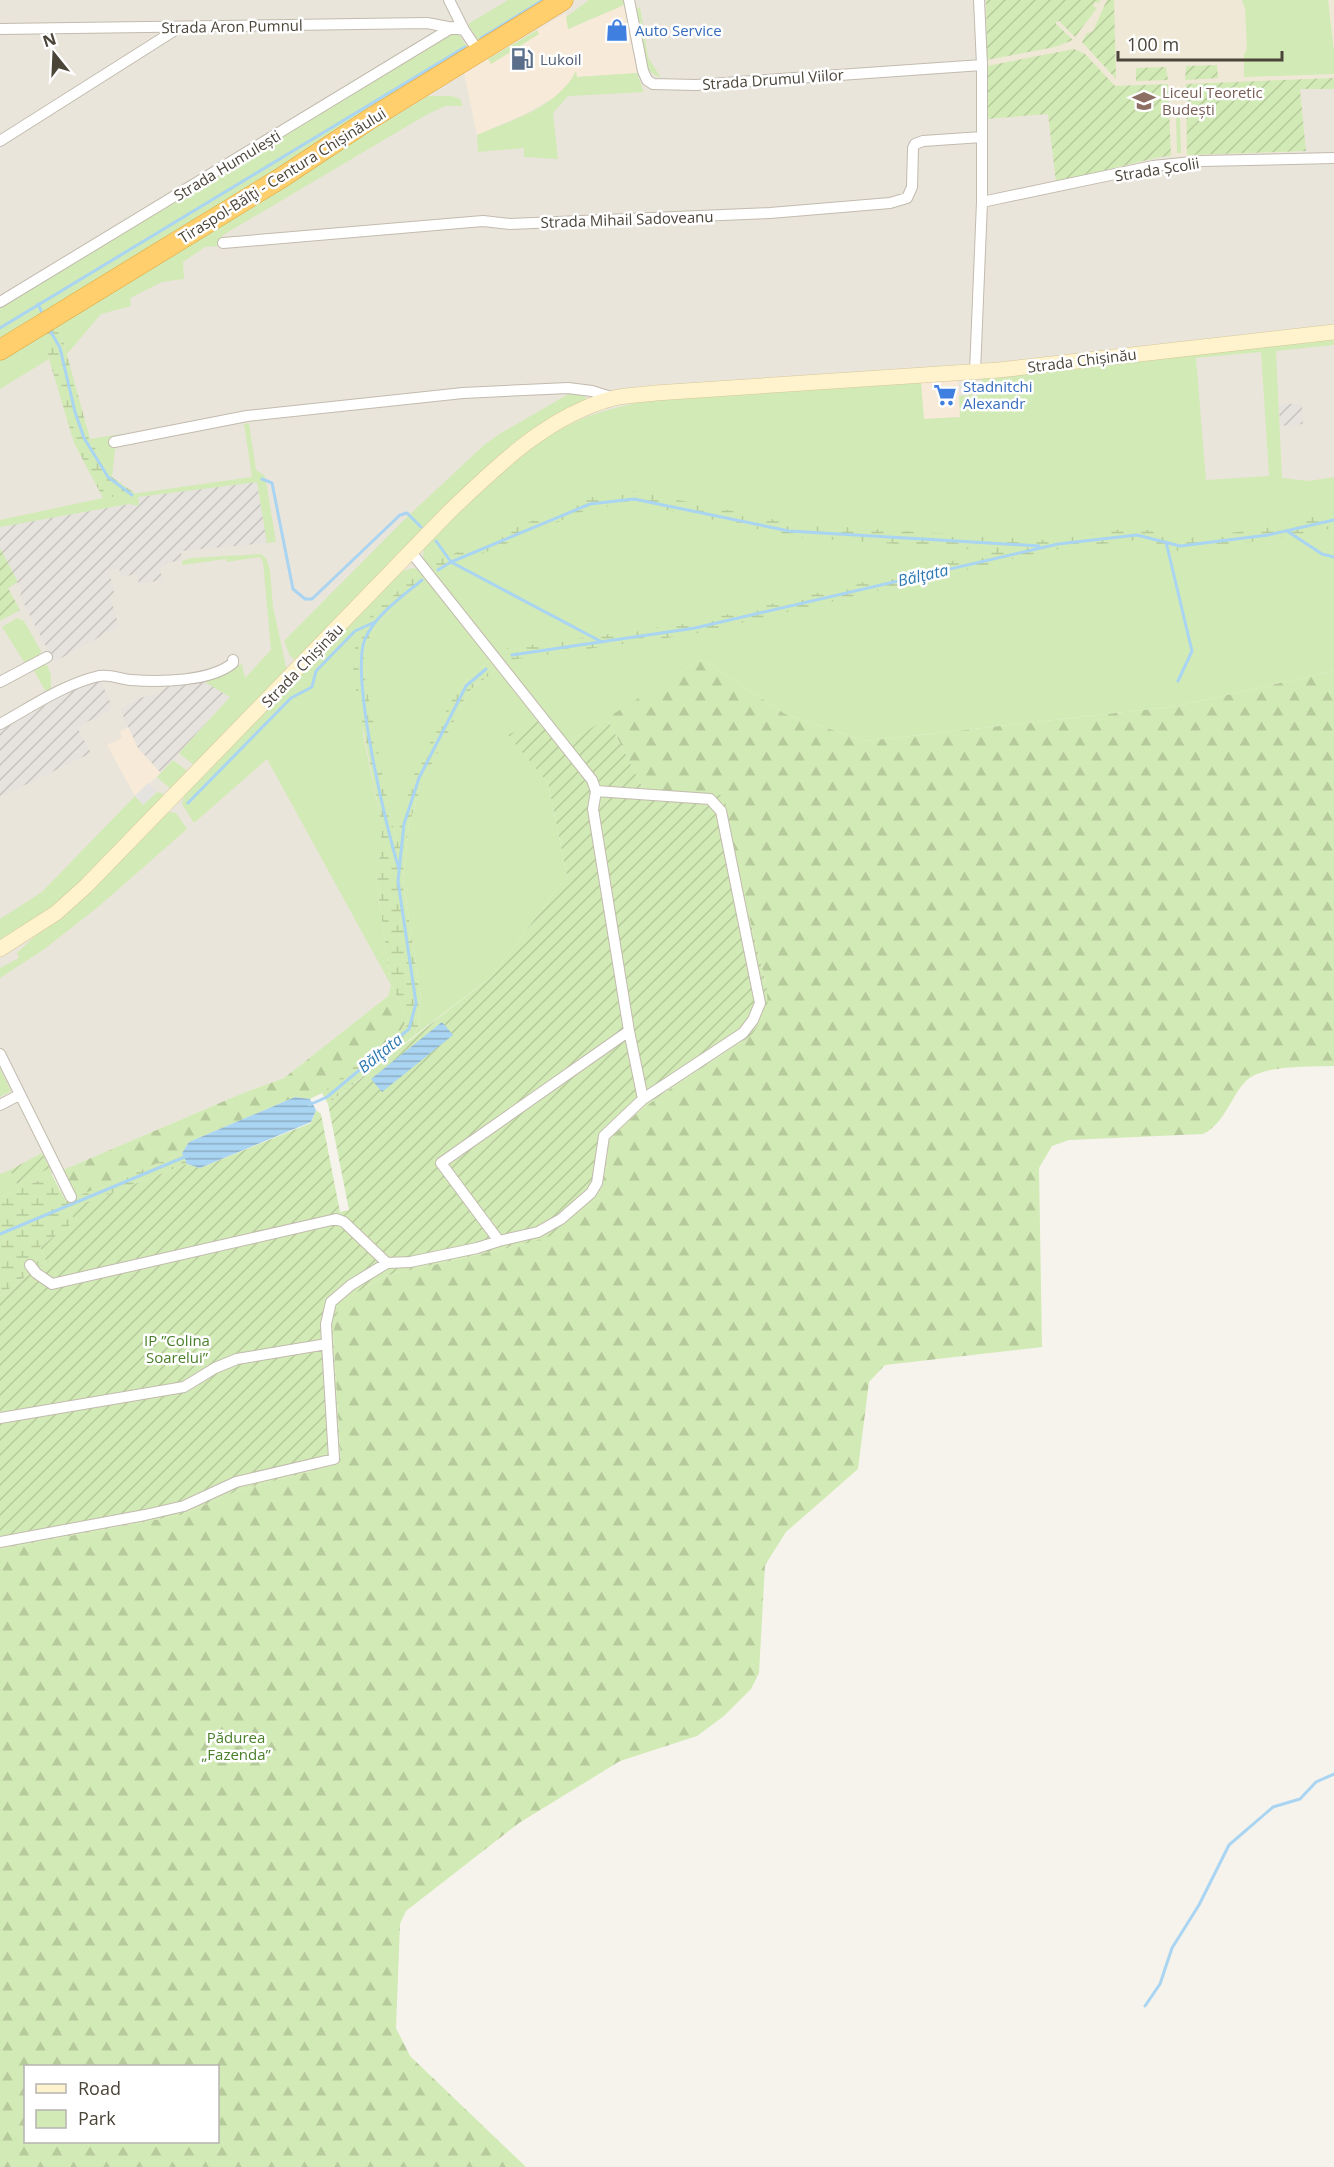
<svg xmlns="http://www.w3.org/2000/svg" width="1334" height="2167" viewBox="0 0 1334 2167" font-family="'Open Sans',sans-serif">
  <defs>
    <pattern id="industrial-furrows" width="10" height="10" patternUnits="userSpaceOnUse" patternTransform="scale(1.5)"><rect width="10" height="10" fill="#e6e2dd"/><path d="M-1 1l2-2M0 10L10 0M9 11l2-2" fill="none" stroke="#c7c3be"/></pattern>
    <pattern id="forest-firs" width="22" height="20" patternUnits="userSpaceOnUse" patternTransform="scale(1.5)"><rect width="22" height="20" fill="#d2eab5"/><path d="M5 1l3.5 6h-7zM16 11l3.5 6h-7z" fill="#b6ca9c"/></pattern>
    <pattern id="wetland-marsh" width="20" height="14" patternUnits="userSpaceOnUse" patternTransform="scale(1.5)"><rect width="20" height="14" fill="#d2eab5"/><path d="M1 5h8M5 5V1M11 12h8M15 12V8" fill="none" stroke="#b6ca9c"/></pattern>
    <pattern id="garden-furrows" width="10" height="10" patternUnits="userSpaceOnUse" patternTransform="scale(1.5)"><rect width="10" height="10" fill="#d2eab5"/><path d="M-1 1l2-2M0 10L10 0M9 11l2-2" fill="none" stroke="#b6ca9c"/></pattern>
    <pattern id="water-rules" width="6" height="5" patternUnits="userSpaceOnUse" patternTransform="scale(1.5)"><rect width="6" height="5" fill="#a9d4f2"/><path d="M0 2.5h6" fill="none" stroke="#8caec5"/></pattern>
  </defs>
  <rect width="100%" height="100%" fill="#f6f3ec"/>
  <!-- residential -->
  <path fill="#eae5da" d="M 0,0 L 1334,0 L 1334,497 L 496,633 L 377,884 L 391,985 L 388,996 L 284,1078 L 243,1093 L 0,1197 Z"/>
  <!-- commercial -->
  <path fill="#f7ead8" d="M 624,5 L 637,73 L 576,77 L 576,72 L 569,84 L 557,96 L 525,114 L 477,135 L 464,73 L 566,13 L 569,29 Z
    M 958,380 L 961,417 L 923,419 L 921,382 Z
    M 129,727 L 138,748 L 161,773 L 135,796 L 107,745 L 122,738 L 120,732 Z"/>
  <!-- industrial -->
  <path fill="url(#industrial-furrows)" d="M 1279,404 L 1302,404 L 1303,424 L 1280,426 Z
    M 257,482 L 267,543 L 181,551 L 182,561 L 170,562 L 160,568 L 162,580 L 139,584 L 137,574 L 121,577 L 119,568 L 109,571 L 114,592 L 110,597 L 119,626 L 54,662 L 20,596 L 22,590 L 0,548 L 0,527 L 129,504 L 139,506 L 138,497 Z
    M 100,680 L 112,706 L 109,711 L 77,727 L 91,753 L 0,797 L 0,730 L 71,691 Z
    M 203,681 L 230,696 L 161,773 L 138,748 L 120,709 L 140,698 L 159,693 L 168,686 Z"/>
  <!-- education -->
  <path fill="#efe8d6" d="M 986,0 L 1334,0 L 1334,89 L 1300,89 L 1306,151 L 1160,157 L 1056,182 L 1048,114 L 987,119 Z"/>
  <!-- green -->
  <path fill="#d2eab5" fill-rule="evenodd" d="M 508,0 L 555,0 L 481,45 L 468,24 Z
    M 589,0 L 623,0 L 624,5 L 568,29 L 566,17 Z
    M 1242,0 L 1328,0 L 1334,51 L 1334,74 L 1244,77 L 1244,55 L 1247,49 L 1245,8 Z
    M 640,7 L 648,57 L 661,78 L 653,74 L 648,69 L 635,10 Z
    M 537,30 L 539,34 L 491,64 L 488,59 Z
    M 456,31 L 471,52 L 0,342 L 0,306 Z
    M 576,71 L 577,77 L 637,73 L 644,92 L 568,96 L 553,113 L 558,159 L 524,157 L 524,148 L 478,152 L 477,135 C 512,120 558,107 576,71 Z
    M 428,96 L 452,96 L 460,99 L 463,106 L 445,106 L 426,115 L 223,235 L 218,246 L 205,247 L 183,262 L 184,279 L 162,282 L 130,298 L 131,306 L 101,314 L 67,354 L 58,322 Z
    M 1180,117 L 1181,153 L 1177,153 L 1176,118 Z
    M 44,331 L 49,359 L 0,389 L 0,358 Z
    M 1334,339 L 1334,345 L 1276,351 L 1282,478 L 1309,481 L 1334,477 L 1334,671 L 1178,706 L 866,741 L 785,714 L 701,659 L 569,743 L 427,565 L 423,556 L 424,547 C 468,504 515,452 571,424 C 594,412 620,407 645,401 L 921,382 L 924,419 L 960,417 L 959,396 L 982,394 L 981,377 ZM 1261,352 L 1269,476 L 1206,480 L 1196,358 Z
    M 572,392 L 584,395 L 587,401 L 557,416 L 299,659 L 295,660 L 290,656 L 284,641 L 406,518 L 484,445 L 501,433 Z
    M 249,423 L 256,470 L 265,476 L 276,542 L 267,543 L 257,482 L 138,497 L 139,506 L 129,504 L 0,527 L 0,520 L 103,498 L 252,477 L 244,424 Z
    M 122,434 L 115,450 L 112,477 L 90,439 Z
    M 261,554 L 266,558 L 270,570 L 273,607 L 287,671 L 196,767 L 179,753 L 230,697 L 203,681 L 242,664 L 245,678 L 271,650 L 263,562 L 260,557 L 227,562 L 226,559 L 182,565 L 182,561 L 192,558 Z
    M 413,568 L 421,570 L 363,623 L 363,734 L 382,828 L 377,884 L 391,985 L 267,759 L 194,823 L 182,804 L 184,795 L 399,572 Z
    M 429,581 L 490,660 L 457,690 L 401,817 L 398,847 C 387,803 379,759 372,715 C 368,696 360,666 366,646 C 374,620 408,597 429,581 Z
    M 17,618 L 24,621 L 41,651 L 38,659 L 26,665 L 2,627 Z
    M 43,664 L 47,665 L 51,675 L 51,691 L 47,694 L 33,669 Z
    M 498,669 L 537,720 L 509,735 L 548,783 L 567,876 L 491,977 L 414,1036 L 418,1027 L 421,999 L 403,879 L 409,825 L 423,781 L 471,689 Z
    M 173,760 L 190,773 L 173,791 L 157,777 Z
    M 157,792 L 162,793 L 165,797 L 83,881 L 52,908 L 0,941 L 0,919 L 42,892 L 135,796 L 143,805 Z
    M 169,812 L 176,813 L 187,829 L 98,907 L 43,950 L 0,978 L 0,968 L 19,958 L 17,953 L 37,934 L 83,899 Z
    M 0,1068 L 11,1091 L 0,1097 Z
    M 50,1168 L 52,1175 L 0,1197 L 0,1174 L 10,1170 L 17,1184 Z"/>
  <!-- forest -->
  <path fill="url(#forest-firs)" fill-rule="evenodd" d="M 701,659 L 785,714 L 866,741 L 1178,706 L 1334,671 L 1334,1066 C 1310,1067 1272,1065 1251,1077 C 1233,1088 1227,1123 1203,1134 L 1069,1140 L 1052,1146 L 1039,1168 L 1042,1347 L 885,1365 L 869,1382 L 858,1469 L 786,1532 L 765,1565 L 759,1673 L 751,1689 L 724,1716 L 697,1736 L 620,1761 L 519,1823 L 406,1911 L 400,1924 L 396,2028 L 410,2056 L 526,2167 L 0,2167 L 0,1549 L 181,1515 L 240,1490 L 341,1463 L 333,1333 L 338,1306 L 354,1294 L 385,1276 L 529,1243 L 578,1215 L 598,1198 L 606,1170 L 609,1139 L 637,1113 L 661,1095 L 751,1036 L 767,989 L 744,896 L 704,793 L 644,790 L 607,718 ZM 26,2066 L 218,2066 L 218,2142 L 26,2142 Z
    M 391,985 L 408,1018 L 401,1030 L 328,1090 L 310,1099 L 295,1097 L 189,1142 L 182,1153 L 77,1197 L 63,1170 L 243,1093 L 284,1078 L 388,996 Z"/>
  <!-- wetland -->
  <path fill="url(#wetland-marsh)" d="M 58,322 L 90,439 L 112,477 L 136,494 L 103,498 L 74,443 L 49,359 L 44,331 Z
    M 634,491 L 797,524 L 1043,540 L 1137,527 L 1180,539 L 1262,529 L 1334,512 L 1334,528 L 1268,540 L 1175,551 L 1137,540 L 1051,550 L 694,634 L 516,659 L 506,663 L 498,653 L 508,648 L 690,623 L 994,551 L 795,537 L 634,503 L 589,509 L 474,557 L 436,576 L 427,565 L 587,498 Z
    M 421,570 L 429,581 C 407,598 376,617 366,646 C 360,664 368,695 372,714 C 379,758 387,801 397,844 L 401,817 L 415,772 L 457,690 L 490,660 L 498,669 L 471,689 L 423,781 L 409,825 L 403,879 L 421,999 L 418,1027 L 414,1036 L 328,1104 L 322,1093 L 401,1030 L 408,1018 L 391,985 L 377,884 L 382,828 L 353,674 L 356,634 L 363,623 Z
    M 182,1153 L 187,1164 L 70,1209 L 76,1221 L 40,1247 L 46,1261 L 0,1296 L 0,1197 L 52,1175 L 66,1201 Z"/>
  <!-- garden -->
  <path fill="url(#garden-furrows)" d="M 986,0 L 1100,0 L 1099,3 L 1095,2 L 1093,6 L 1097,8 L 1075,37 L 1059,21 L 1056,22 L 1056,24 L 1073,40 L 1055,47 L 987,60 Z
    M 1107,0 L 1114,0 L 1116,79 L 1082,42 L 1086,34 L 1093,31 Z
    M 1074,49 L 1085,54 L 1115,86 L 1168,84 L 1171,156 L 1160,157 L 1056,182 L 1048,114 L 987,119 L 987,66 Z
    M 1217,65 L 1218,78 L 1185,80 L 1186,66 Z
    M 1166,67 L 1168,80 L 1136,81 L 1136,68 Z
    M 1334,78 L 1334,89 L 1300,89 L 1306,151 L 1187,155 L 1186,84 Z
    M 0,548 L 18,582 L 8,588 L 20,610 L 0,621 Z
    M 546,713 L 569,743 L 607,718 L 644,790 L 724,795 L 744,896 L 767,989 L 768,1012 L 751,1036 L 661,1095 L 637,1113 L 609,1139 L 606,1170 L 598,1198 L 556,1234 L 529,1243 L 385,1276 L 354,1294 L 339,1306 L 333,1333 L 341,1463 L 240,1490 L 181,1515 L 0,1549 L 0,1296 L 46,1261 L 40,1247 L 75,1221 L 69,1209 L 187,1164 L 200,1168 L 311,1123 L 316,1110 L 321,1114 L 340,1212 L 349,1210 L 328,1104 L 491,977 L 567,876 L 548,783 L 508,735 L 537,720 Z
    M 42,1153 L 50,1168 L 17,1184 L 10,1170 Z"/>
  <!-- parking -->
  <path fill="#e5e3e0" d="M 148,783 L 157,792 L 143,805 L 135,796 Z"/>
  <!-- water -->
  <path fill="url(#water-rules)" d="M 442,1022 L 453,1035 L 382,1092 L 371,1079 Z
    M 295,1097 L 310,1099 L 316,1110 L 311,1122 L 200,1168 L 187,1164 L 182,1153 L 189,1142 Z"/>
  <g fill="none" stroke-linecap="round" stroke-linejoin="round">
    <!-- stream -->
    <path stroke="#a9d4f2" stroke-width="3" d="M 481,38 L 543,0
      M 38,304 L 42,313
      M 0,328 L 465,47
      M 51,332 L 60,348 L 75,412 L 84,438 L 108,477 L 132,495
      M 262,479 L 272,483 L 293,589 L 305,599 L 312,599 L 400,515 L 407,513 L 421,527
      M 1287,531 L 1322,554 L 1334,557
      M 436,541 L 451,562 L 602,642
      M 1166,542 L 1192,651 L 1178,681
      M 438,570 L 451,562 L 590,504 L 634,499 L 789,531 L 1039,546
      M 512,655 L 695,628 L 1058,544 L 1137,535 L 1180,546 L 1268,535 L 1334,520
      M 188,803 L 291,698 L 312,687 L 316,671 L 355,631 L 375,622
      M 399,869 C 386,828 350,674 365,639 C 376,614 402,597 422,580
      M 309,1105 L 327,1097 L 409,1029 L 416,1003 L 398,881 L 404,824 L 419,778 L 466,686 L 486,669
      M 0,1234 L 187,1156
      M 1145,2006 L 1160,1984 L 1172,1948 L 1199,1905 L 1229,1845 L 1273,1807 L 1300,1799 L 1316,1782 L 1334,1774"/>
    <!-- street casing -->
    <g stroke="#c2bbae" stroke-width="12">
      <path id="street" d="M 449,0 L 464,30 L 479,52
        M 629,0 L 643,71 L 647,80 L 653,84 L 696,85 L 982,65
        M 0,29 L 427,23 L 464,30
        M 0,141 L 180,27
        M 982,202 L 1153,166 L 1202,161 L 1334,158
        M 223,243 L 483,221 L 510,224 L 770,213 L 890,203 L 907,198 L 912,187 L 913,148 L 915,144 L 923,141 L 982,137
        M 0,302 L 453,27
        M 975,372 L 982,202 L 982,65 L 979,0
        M 114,442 L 247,416 L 463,393 L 568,388 L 592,391 L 614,398
        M 411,552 L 592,780 L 596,791 L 593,809 L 629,1031 L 643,1099 L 604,1136 L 597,1183 L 591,1193 L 561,1219 L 538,1232 L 499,1241
        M 0,682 L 47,657
        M 0,724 C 31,707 64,684 99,676 C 110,674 120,679 131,680 C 160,682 210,682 233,663 L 233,660
        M 596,791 L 710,799 L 721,811 L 760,1003 L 753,1020 L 743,1033 L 643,1099
        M 0,1054 L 71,1197
        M 0,1105 L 19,1095
        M 30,1265 L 36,1273 L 52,1284 L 336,1219 L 344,1222 L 387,1263
        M 0,1418 L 184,1387 L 215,1368 L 237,1359 L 327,1344 L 326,1324 L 331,1302 L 351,1285 L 387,1263 L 410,1262 L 477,1248 L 499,1241 L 441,1163 L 629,1031
        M 0,1542 L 145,1515 L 184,1506 L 236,1482 L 334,1459 L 327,1344"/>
    </g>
    <!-- secondary casing -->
    <g stroke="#d6c79b" stroke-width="16">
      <path id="secondary" d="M 0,949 L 56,913 L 86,886 L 449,512 C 496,467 548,415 614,398 C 627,395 641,395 655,393 L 999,370 L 1334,332"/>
    </g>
    <!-- highway casing -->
    <g stroke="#e0a43c" stroke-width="21">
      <path id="highway" d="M 0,350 L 281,178 L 370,119 L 563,0"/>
    </g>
    <!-- street -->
    <use href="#street" stroke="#fff" stroke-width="10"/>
    <!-- secondary -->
    <use href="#secondary" stroke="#fff3cd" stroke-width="15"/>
    <!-- highway -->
    <use href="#highway" stroke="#ffcf6e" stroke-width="20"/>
  </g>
  <!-- icons -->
  <defs>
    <g id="shop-bare" transform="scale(1.8)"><path d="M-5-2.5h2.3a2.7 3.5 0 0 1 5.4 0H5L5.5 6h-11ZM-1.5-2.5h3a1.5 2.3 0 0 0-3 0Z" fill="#3f7fe0" stroke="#fff" stroke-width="2.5" paint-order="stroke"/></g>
    <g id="fuel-bare" transform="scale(1.8)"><path d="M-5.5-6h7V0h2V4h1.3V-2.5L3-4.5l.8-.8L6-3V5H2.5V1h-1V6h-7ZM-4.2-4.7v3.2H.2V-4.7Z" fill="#5c6f8a" stroke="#fff" stroke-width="2.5" paint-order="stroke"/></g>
    <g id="school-bare" transform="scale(1.8)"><path d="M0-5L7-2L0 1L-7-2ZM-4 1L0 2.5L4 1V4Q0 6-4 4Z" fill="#8d6e63" stroke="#fff" stroke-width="2.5" paint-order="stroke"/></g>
    <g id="supermarket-bare" transform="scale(1.8)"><path d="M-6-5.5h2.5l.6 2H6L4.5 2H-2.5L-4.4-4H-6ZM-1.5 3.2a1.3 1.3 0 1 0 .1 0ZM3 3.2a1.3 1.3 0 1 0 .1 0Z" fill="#3f7fe0" stroke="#fff" stroke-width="2.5" paint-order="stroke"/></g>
  </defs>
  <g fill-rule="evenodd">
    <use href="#shop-bare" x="617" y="30"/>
    <use href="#fuel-bare" x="522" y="59"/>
    <use href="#school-bare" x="1144" y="101"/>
    <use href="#supermarket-bare" x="945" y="395"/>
  </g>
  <g text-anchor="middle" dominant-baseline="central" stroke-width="5" stroke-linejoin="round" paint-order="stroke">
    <!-- street labels -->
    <g font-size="15" fill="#4b4439" stroke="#fff">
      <text transform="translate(232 26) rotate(-1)">Strada Aron Pumnul</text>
      <text transform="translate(773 79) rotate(-4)">Strada Drumul Viilor</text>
      <text transform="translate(227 165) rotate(-31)">Strada Humulești</text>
      <text transform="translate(1157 169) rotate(-9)">Strada Școlii</text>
      <text transform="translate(282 175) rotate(-32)">Tiraspol-Bălţi - Centura Chișinăului</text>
      <text transform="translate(627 219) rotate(-2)">Strada Mihail Sadoveanu</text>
      <text transform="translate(1082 360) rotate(-7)">Strada Chișinău</text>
      <text transform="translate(302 665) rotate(-46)">Strada Chișinău</text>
    </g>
    <!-- shop labels -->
    <g font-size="15" fill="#366cbe" stroke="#fff" text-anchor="start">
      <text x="635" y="30">Auto Service</text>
      <text x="963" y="386">Stadnitchi<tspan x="963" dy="17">Alexandr</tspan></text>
    </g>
    <!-- service labels -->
    <g font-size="15" fill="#4e5e75" stroke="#fff" text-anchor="start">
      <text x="540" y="59">Lukoil</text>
    </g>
    <!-- education labels -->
    <g font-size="15" fill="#785e54" stroke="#fff" text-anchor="start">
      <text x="1162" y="92">Liceul Teoretic<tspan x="1162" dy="17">Budești</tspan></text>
    </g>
    <!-- park labels -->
    <g font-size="15" fill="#4a7f2a" stroke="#fff">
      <text x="177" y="1340">IP ”Colina<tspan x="177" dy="17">Soarelui”</tspan></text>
      <text x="236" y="1737">Pădurea<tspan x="236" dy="17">„Fazenda”</tspan></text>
    </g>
    <!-- water labels -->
    <g font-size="16" font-style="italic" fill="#2e7ab2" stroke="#fff">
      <text transform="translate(923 575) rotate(-13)">Bălţata</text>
      <text transform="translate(380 1053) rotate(-39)">Bălţata</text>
    </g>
  </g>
  <!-- legend -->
  <rect x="24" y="2065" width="195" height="78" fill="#ffffff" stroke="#b7b4b0" stroke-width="1.5"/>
  <rect x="36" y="2084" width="30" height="9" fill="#fff3cd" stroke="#b7b4b0" stroke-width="1.5"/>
  <text x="78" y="2095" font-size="18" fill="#4b4439">Road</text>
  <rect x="36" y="2110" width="30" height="18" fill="#d2eab5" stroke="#b7b4b0" stroke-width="1.5"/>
  <text x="78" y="2125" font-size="18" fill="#4b4439">Park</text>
  <!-- north arrow -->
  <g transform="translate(54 54) rotate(342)" stroke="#ffffff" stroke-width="4.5" paint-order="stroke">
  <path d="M0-4.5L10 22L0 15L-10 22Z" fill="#4b4439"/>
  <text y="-9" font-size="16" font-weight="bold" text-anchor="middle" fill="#4b4439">N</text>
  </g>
  <!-- scale -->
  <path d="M1118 51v9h164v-9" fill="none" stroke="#4b4439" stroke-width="3"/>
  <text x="1127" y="51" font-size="18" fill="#4b4439" stroke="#ffffff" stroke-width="4.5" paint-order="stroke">100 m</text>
</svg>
